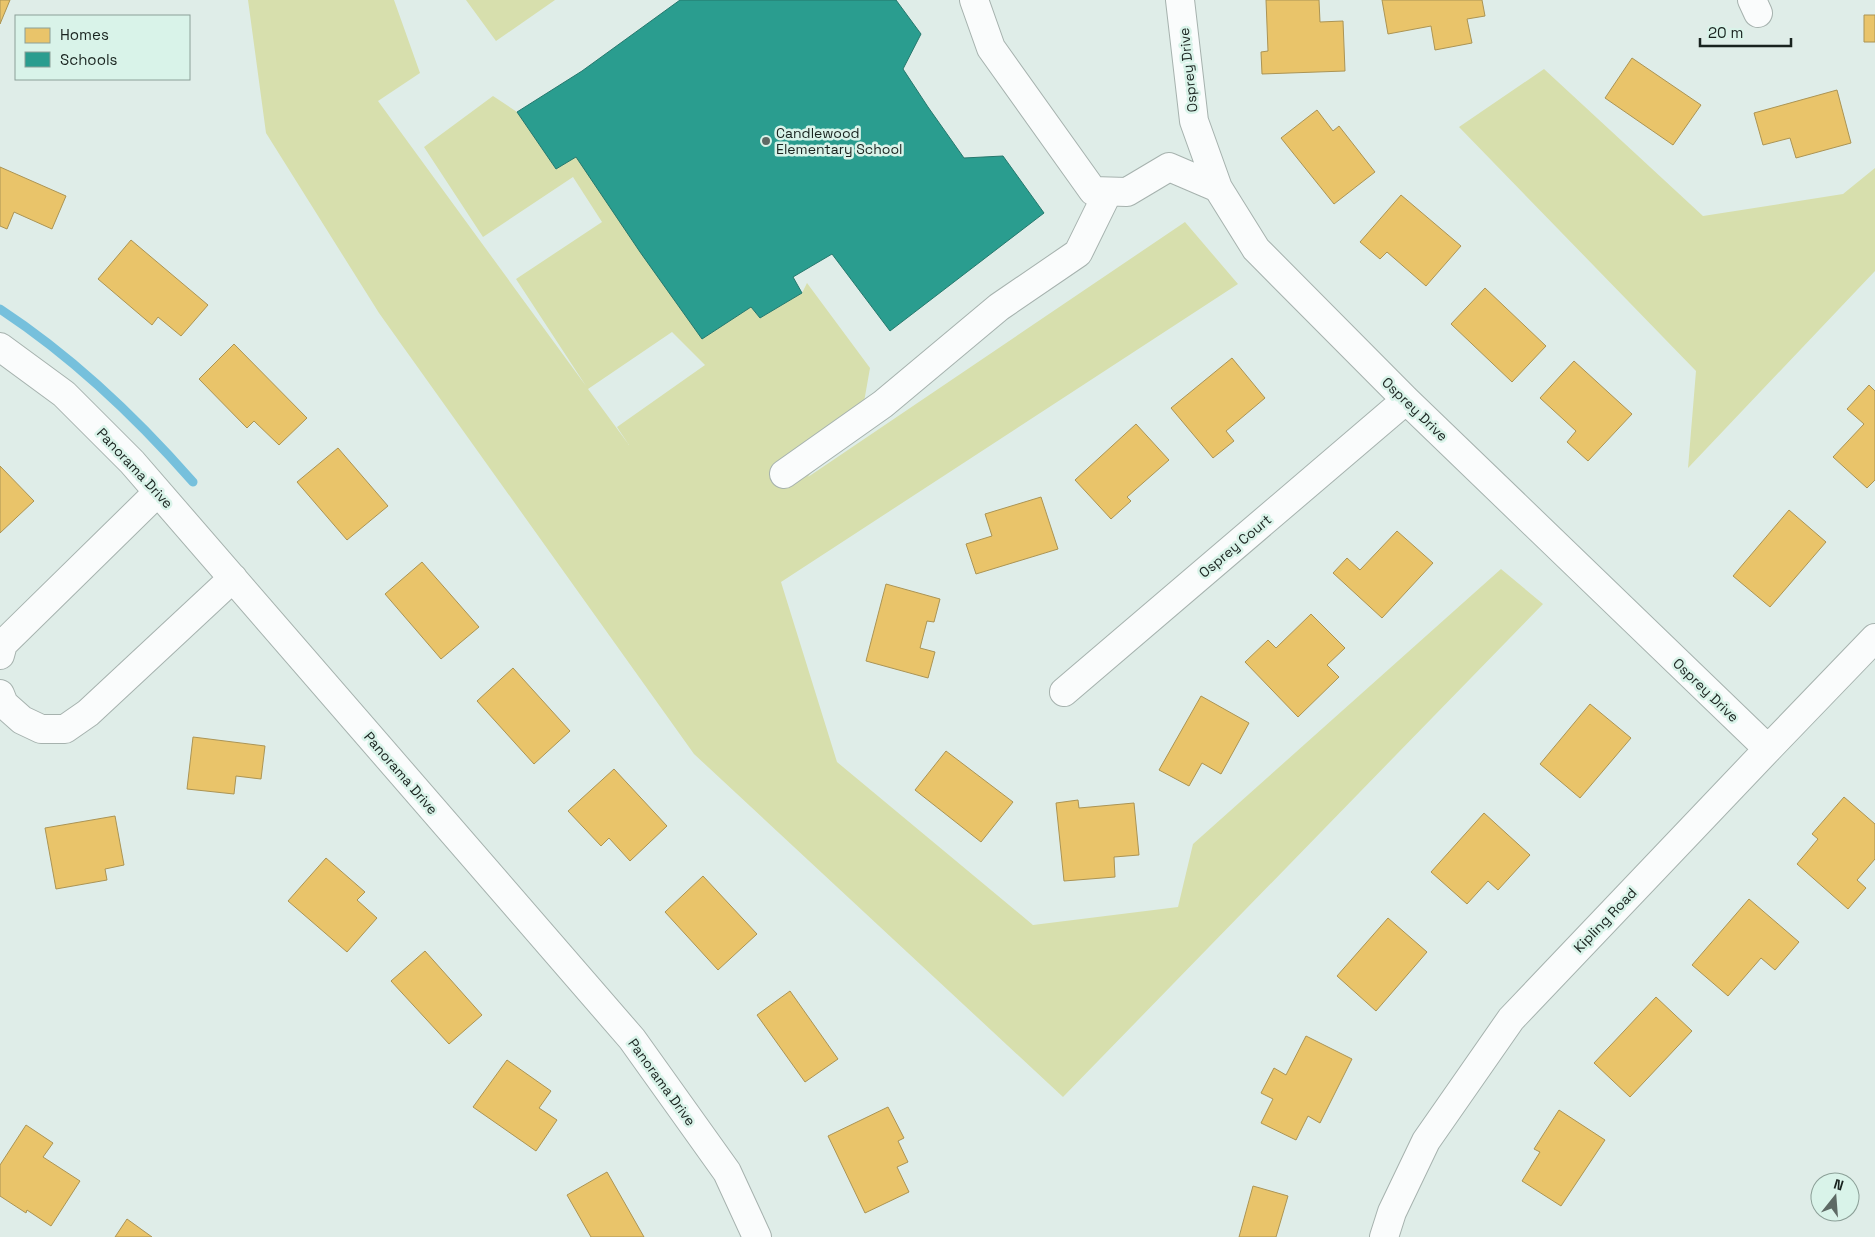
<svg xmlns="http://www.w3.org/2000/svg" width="1875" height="1237" viewBox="0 0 1875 1237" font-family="'Space Grotesk',sans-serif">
  <rect width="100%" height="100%" fill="#dfede8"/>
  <!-- green -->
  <path fill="#d7dfad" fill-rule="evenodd" d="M 248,0 L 394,0 L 420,73 L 378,101 L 586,386 L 516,279 L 602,222 L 573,177 L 483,237 L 424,147 L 493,96 L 517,112 L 556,169 L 576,157 L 702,339 L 751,307 L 760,318 L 802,293 L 807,283 L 870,368 L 864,402 L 808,477 L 1185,222 L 1238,284 L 781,582 L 837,762 L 1033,925 L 1178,907 L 1193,844 L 1501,569 L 1543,604 L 1063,1097 L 694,754 L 379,313 L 266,133 ZM 672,332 L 705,365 L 617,427 L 629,445 L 588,389 Z
    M 466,0 L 555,0 L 496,41 Z
    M 1544,69 L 1703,216 L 1843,194 L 1875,168 L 1875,271 L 1688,468 L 1696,371 L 1459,127 Z"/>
  <!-- homes -->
  <path fill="#e9c46a" stroke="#ab9454" d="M 0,0 L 10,0 L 0,24 Z
    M 1266,0 L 1319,0 L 1320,22 L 1343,21 L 1345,71 L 1262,74 L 1261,52 L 1268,51 Z
    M 1382,0 L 1482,0 L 1485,16 L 1467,19 L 1472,43 L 1435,50 L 1431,26 L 1388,34 Z
    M 1864,15 L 1875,15 L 1875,42 L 1864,42 Z
    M 1632,58 L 1701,105 L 1673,145 L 1605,98 Z
    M 1837,90 L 1851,143 L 1796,158 L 1790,138 L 1763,145 L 1754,113 Z
    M 1317,110 L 1333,131 L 1339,126 L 1375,172 L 1334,204 L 1281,138 Z
    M 0,167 L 66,196 L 52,229 L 14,212 L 7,229 L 0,226 Z
    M 1401,195 L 1461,246 L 1426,286 L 1387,252 L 1380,259 L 1360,242 Z
    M 131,240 L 208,305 L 181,336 L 158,317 L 152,325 L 98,279 Z
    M 1485,288 L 1546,346 L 1512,382 L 1451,324 Z
    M 234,344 L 307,418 L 279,445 L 254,421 L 247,428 L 199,379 Z
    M 1232,358 L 1265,398 L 1226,431 L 1234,441 L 1213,458 L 1171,408 Z
    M 1574,361 L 1632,414 L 1588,461 L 1567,442 L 1576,431 L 1540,398 Z
    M 1869,385 L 1875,391 L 1875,480 L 1867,488 L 1833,457 L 1864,424 L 1847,409 Z
    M 1136,424 L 1169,460 L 1127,497 L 1131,501 L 1111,519 L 1075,480 Z
    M 338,448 L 388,506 L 347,540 L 297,482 Z
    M 0,466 L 34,501 L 0,533 Z
    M 1041,497 L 1058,549 L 976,574 L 966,544 L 992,536 L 985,514 Z
    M 1789,510 L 1826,542 L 1770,607 L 1733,576 Z
    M 1397,531 L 1433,563 L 1382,618 L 1333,573 L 1347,558 L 1360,570 Z
    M 422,562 L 479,627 L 441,659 L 385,594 Z
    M 886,584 L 940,599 L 934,622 L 927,621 L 920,648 L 935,652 L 928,678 L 866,661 Z
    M 1311,614 L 1345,648 L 1327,665 L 1339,677 L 1298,717 L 1245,662 L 1268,640 L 1276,648 Z
    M 513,668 L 570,731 L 534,764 L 477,701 Z
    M 1201,696 L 1249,723 L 1221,774 L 1202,763 L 1189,786 L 1159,770 Z
    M 1590,704 L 1631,738 L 1580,798 L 1540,764 Z
    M 193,737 L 265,746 L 261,779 L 236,776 L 234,794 L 187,789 Z
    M 946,751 L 1013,802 L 981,842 L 915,790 Z
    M 614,769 L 667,826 L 630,861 L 609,838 L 601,846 L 568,811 Z
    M 1844,797 L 1875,824 L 1875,859 L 1857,880 L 1866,888 L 1848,909 L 1797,864 L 1818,839 L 1812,834 Z
    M 1078,800 L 1079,808 L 1134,803 L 1139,855 L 1114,857 L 1115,877 L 1064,881 L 1056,803 Z
    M 1484,813 L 1530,855 L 1498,890 L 1488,881 L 1467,904 L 1431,872 Z
    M 115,816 L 124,865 L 105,869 L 107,880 L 56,889 L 45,828 Z
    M 326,858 L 365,892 L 357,900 L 377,918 L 347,952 L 288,901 Z
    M 703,876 L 757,934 L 718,970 L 665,912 Z
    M 1749,899 L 1799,942 L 1775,970 L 1761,958 L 1728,996 L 1692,965 Z
    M 1388,918 L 1427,952 L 1376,1011 L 1337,976 Z
    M 425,951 L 482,1015 L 449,1044 L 391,981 Z
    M 790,991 L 838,1059 L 805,1082 L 757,1015 Z
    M 1656,997 L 1692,1031 L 1630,1097 L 1594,1063 Z
    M 1306,1036 L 1352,1059 L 1320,1123 L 1308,1116 L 1296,1140 L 1261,1123 L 1273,1099 L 1261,1093 L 1274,1068 L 1286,1075 Z
    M 507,1060 L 551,1091 L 539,1108 L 557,1120 L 536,1151 L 473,1107 Z
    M 888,1107 L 904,1138 L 898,1141 L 908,1162 L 897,1167 L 909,1192 L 865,1213 L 828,1136 Z
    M 1559,1110 L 1605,1140 L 1561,1206 L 1522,1181 L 1540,1152 L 1534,1149 Z
    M 26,1125 L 53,1143 L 43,1157 L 80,1181 L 51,1226 L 27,1210 L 26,1213 L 0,1196 L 0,1165 Z
    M 607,1172 L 644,1237 L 591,1237 L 567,1195 Z
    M 1253,1186 L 1288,1196 L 1276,1237 L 1239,1237 Z
    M 127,1219 L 152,1237 L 115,1237 Z"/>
  <!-- schools -->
  <path fill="#2a9d8f" stroke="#25786d" d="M 680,0 L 896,0 L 921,34 L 903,69 L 928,107 L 964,158 L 1003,156 L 1044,213 L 890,331 L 832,254 L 793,277 L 802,293 L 760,318 L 751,307 L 702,339 L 640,252 L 576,157 L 556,169 L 517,112 L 582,71 Z"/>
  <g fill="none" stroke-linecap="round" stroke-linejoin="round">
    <!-- stream -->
    <path stroke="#76c0dc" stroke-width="9" d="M 0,309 C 73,357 136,417 193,482"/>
    <!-- minor casing -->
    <g stroke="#a6b2ae" stroke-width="30">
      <path id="minor" d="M 974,0 L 991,48 L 1093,191 L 1127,192 L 1169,167 L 1218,188
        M 1180,0 L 1194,121 L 1218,188 L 1256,249 L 1406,400 L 1768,749
        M 1752,0 L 1758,13
        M 0,347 L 64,394 L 132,462 L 632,1039 L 727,1172 L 757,1237
        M 784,474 L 883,404 L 999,307 L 1078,253 L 1108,192
        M 0,655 L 3,644 L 158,492
        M 1064,692 L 1406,400
        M 0,694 L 4,704 L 22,720 L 41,729 L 65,729 L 88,713 L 233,578
        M 1384,1237 L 1392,1212 L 1426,1141 L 1511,1019 L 1768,749 L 1875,638"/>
    </g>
    <!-- minor -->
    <use href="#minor" stroke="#fafcfc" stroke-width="28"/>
  </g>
  <!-- markers -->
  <circle fill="#5e6a65" stroke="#d9f3e9" stroke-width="2" cx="766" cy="141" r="5"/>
  <g text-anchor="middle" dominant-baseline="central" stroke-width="5" stroke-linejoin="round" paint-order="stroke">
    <!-- street labels -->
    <g font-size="14" fill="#19231f" stroke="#d9f3e9">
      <text transform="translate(1188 70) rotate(-96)">Osprey Drive</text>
      <text transform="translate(1415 409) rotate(44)">Osprey Drive</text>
      <text transform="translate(135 468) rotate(47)">Panorama Drive</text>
      <text transform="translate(1235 546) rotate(-40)">Osprey Court</text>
      <text transform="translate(1706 690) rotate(44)">Osprey Drive</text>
      <text transform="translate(401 773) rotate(49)">Panorama Drive</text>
      <text transform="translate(1605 920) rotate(-46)">Kipling Road</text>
      <text transform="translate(662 1082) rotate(54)">Panorama Drive</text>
    </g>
    <!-- poi labels -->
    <g font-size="14" fill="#19231f" stroke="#d9f3e9" text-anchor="start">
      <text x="776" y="133">Candlewood<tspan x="776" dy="16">Elementary School</tspan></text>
    </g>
  </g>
  <!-- legend -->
  <rect x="15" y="15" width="175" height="65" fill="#d9f3e9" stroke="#8ca098"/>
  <rect x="25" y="28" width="25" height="15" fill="#e9c46a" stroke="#8ca098"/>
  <text x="60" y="40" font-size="15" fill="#19231f">Homes</text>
  <rect x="25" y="52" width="25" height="15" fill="#2a9d8f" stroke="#8ca098"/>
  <text x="60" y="65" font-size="15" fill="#19231f">Schools</text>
  <!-- north arrow -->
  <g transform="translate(1835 1197) rotate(17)"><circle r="24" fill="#d9f3e9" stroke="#8ca098"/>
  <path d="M0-4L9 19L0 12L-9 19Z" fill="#5e6a65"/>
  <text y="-8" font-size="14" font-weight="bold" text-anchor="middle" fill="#19231f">N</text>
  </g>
  <!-- scale -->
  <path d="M1700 38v8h91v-8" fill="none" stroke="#19231f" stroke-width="2.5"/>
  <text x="1708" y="38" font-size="15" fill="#19231f" stroke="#d9f3e9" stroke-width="4" paint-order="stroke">20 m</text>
</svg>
